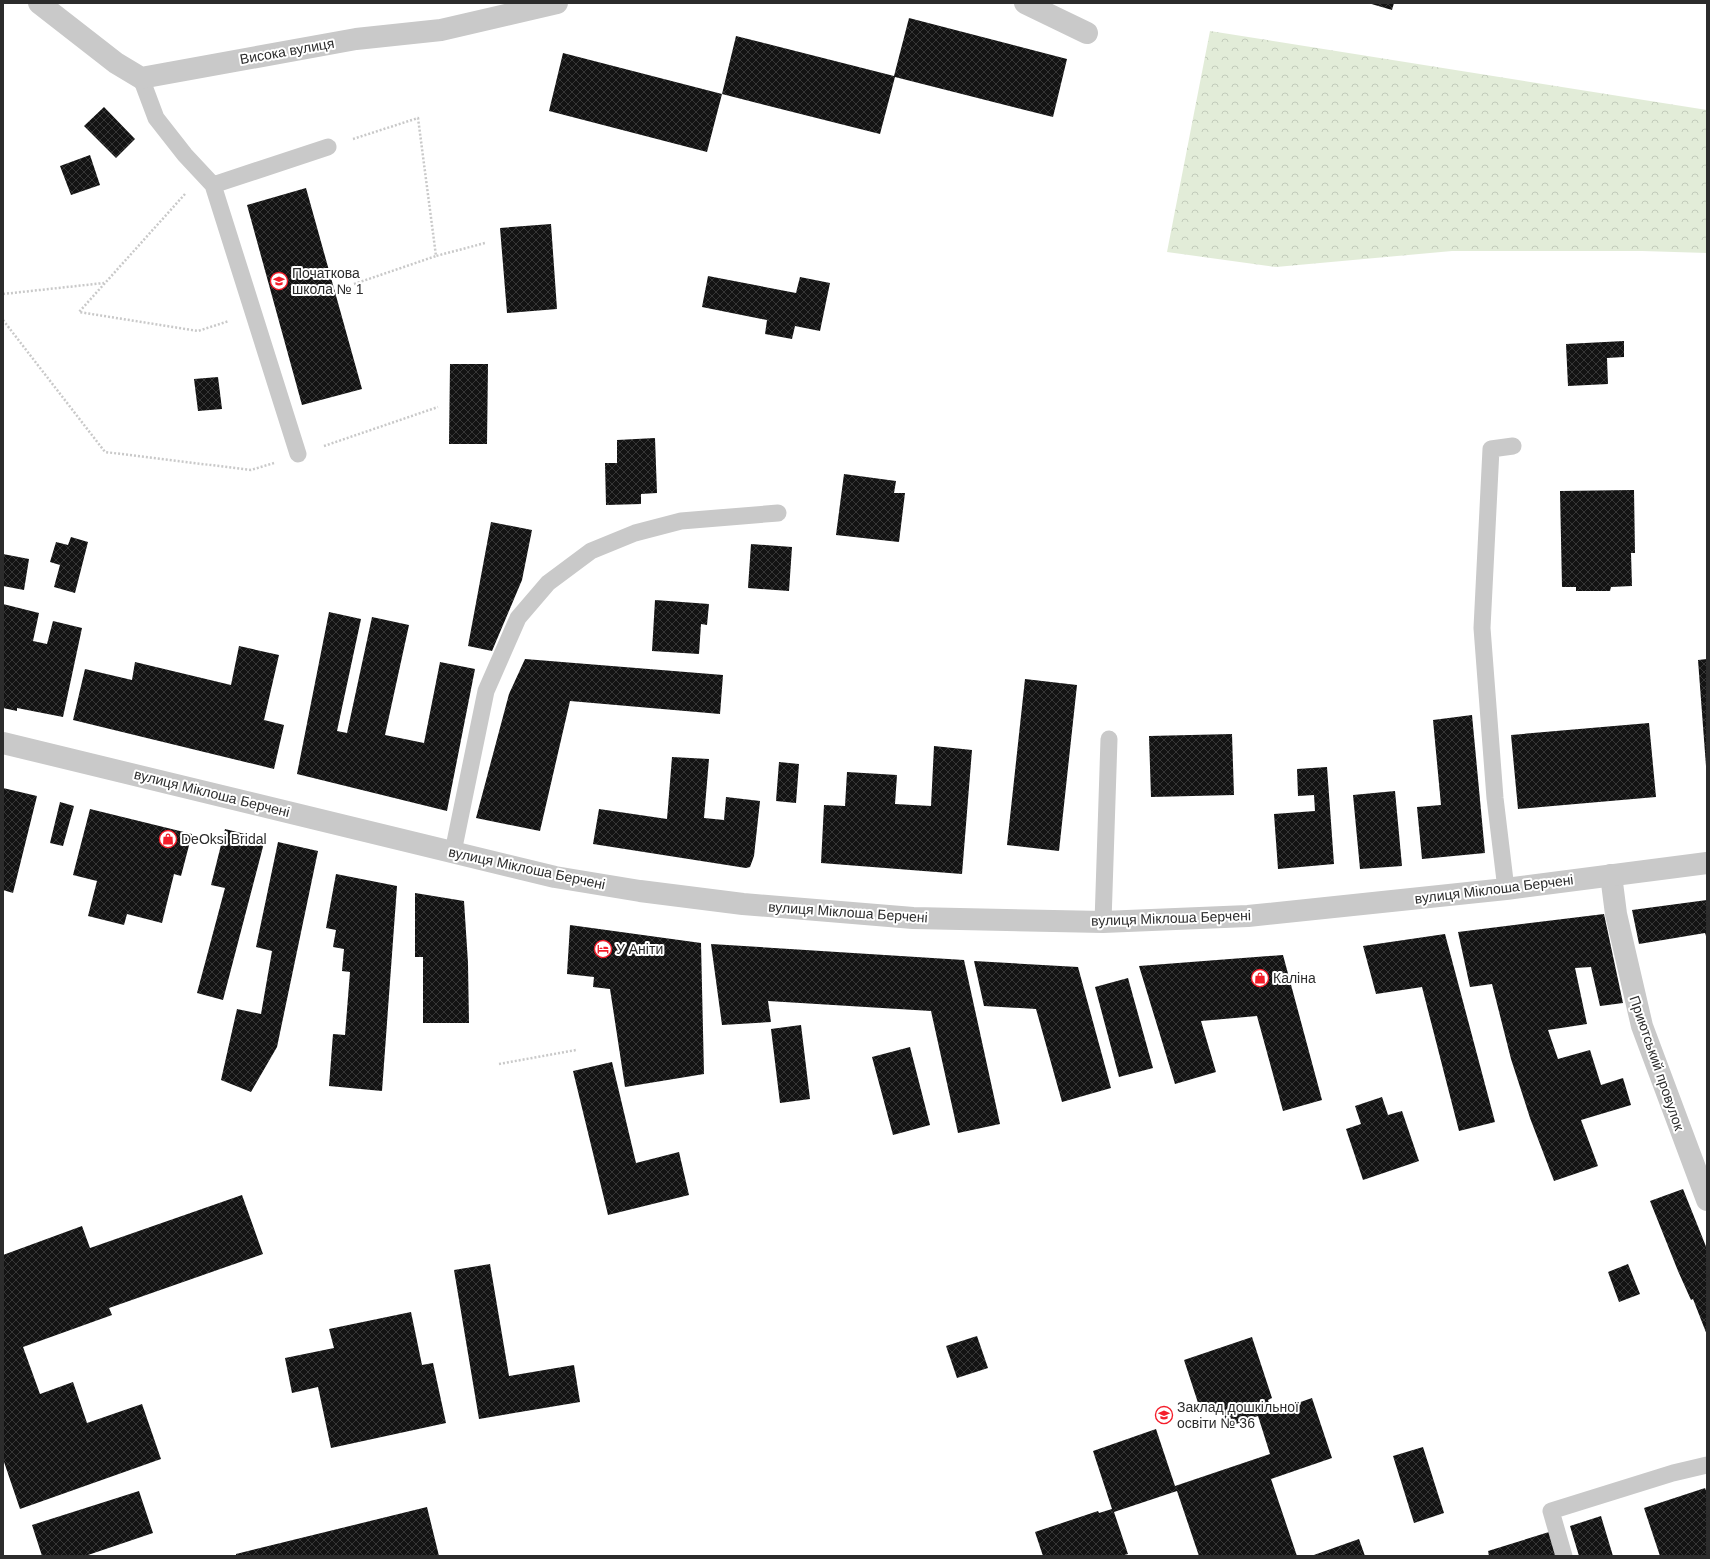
<svg xmlns="http://www.w3.org/2000/svg" width="1710" height="1559" viewBox="0 0 1710 1559" font-family="Helvetica,sans-serif">
  <defs>
    <pattern id="forest-crowns" width="20" height="18" patternUnits="userSpaceOnUse"><rect width="20" height="18" fill="#e2ecd8"/><path d="M2 6a3 3 0 1 1 6 0M12 15a3 3 0 1 1 6 0" fill="none" stroke="#c2cbba"/></pattern>
    <pattern id="building-cross-hatch" width="8" height="8" patternUnits="userSpaceOnUse"><rect width="8" height="8" fill="#131313"/><path d="M0 0l8 8M0 8l8-8" fill="none" stroke="#363636"/></pattern>
  </defs>
  <rect width="100%" height="100%" fill="#fff"/>
  <!-- forest -->
  <path fill="url(#forest-crowns)" d="M 1210,31 L 1707,110 L 1707,253 L 1642,251 L 1452,251 L 1276,267 L 1167,252 Z"/>
  <!-- building -->
  <path fill="url(#building-cross-hatch)" d="M 1368,3 L 1394,3 L 1392,10 Z
    M 909,18 L 1067,59 L 1053,117 L 895,77 L 880,134 L 722,94 L 707,152 L 549,111 L 563,53 L 722,94 L 736,36 L 894,76 Z
    M 104,107 L 135,139 L 116,158 L 84,126 Z
    M 90,155 L 100,185 L 71,195 L 60,166 Z
    M 306,188 L 362,389 L 302,405 L 247,205 Z
    M 551,224 L 557,309 L 507,313 L 500,228 Z
    M 708,276 L 796,293 L 800,277 L 830,283 L 820,331 L 795,326 L 792,339 L 765,334 L 767,320 L 702,307 Z
    M 1624,341 L 1624,357 L 1607,358 L 1608,384 L 1568,386 L 1566,344 Z
    M 450,364 L 488,364 L 487,444 L 449,444 Z
    M 218,377 L 222,409 L 198,411 L 194,379 Z
    M 655,438 L 657,493 L 641,494 L 641,504 L 606,505 L 605,463 L 617,463 L 617,440 Z
    M 844,474 L 896,481 L 894,493 L 905,493 L 899,542 L 836,535 Z
    M 1634,490 L 1635,553 L 1631,553 L 1632,586 L 1611,587 L 1610,591 L 1576,591 L 1576,587 L 1562,587 L 1560,491 Z
    M 491,522 L 532,530 L 522,580 L 492,651 L 468,646 Z
    M 71,537 L 88,542 L 75,593 L 54,587 L 60,565 L 50,562 L 56,542 L 68,545 Z
    M 751,544 L 792,547 L 789,591 L 748,588 Z
    M 3,554 L 29,559 L 24,590 L 3,586 Z
    M 655,600 L 709,604 L 707,625 L 701,624 L 699,654 L 652,651 Z
    M 3,604 L 39,613 L 33,641 L 47,644 L 53,621 L 82,628 L 63,717 L 17,708 L 17,711 L 3,708 Z
    M 329,612 L 361,619 L 337,731 L 347,733 L 372,617 L 409,625 L 385,735 L 424,743 L 440,662 L 475,669 L 447,811 L 297,774 Z
    M 239,646 L 279,655 L 264,720 L 284,725 L 274,769 L 73,720 L 85,669 L 132,680 L 135,662 L 231,685 Z
    M 525,659 L 723,675 L 720,714 L 570,701 L 540,831 L 476,818 L 509,694 Z
    M 1707,659 L 1707,766 L 1706,766 L 1698,660 Z
    M 1025,679 L 1077,685 L 1059,851 L 1007,845 Z
    M 1472,715 L 1485,853 L 1422,859 L 1417,807 L 1441,805 L 1433,720 Z
    M 1649,723 L 1656,797 L 1518,809 L 1511,735 Z
    M 1232,734 L 1234,795 L 1151,797 L 1149,736 Z
    M 934,746 L 972,750 L 962,874 L 821,863 L 824,805 L 845,806 L 847,772 L 897,775 L 895,804 L 931,806 Z
    M 672,757 L 709,759 L 704,818 L 724,820 L 726,797 L 760,801 L 754,856 L 750,867 L 746,868 L 593,844 L 599,809 L 667,819 Z
    M 779,762 L 799,764 L 796,803 L 776,801 Z
    M 1327,767 L 1334,864 L 1278,869 L 1274,814 L 1315,811 L 1314,795 L 1298,796 L 1297,769 Z
    M 3,788 L 37,796 L 13,893 L 3,890 Z
    M 1395,791 L 1402,866 L 1360,869 L 1353,795 Z
    M 60,802 L 74,806 L 63,846 L 50,843 Z
    M 90,809 L 192,834 L 181,876 L 174,874 L 162,923 L 127,914 L 124,925 L 88,916 L 97,881 L 73,875 Z
    M 225,829 L 265,839 L 223,1000 L 197,993 L 225,888 L 211,885 Z
    M 278,842 L 318,851 L 277,1047 L 251,1092 L 221,1080 L 237,1009 L 261,1014 L 272,951 L 256,947 Z
    M 336,874 L 397,886 L 382,1091 L 329,1086 L 333,1034 L 345,1035 L 350,972 L 342,971 L 344,949 L 333,947 L 336,930 L 326,928 Z
    M 415,893 L 464,901 L 468,963 L 469,1023 L 423,1023 L 423,957 L 415,957 Z
    M 1707,900 L 1707,939 L 1705,933 L 1639,944 L 1632,910 Z
    M 1604,914 L 1623,1003 L 1600,1006 L 1591,967 L 1575,968 L 1587,1024 L 1548,1030 L 1558,1059 L 1590,1050 L 1601,1085 L 1623,1078 L 1631,1105 L 1581,1120 L 1598,1166 L 1554,1181 L 1530,1118 L 1511,1059 L 1492,984 L 1470,987 L 1458,932 Z
    M 570,925 L 701,943 L 704,1074 L 625,1087 L 610,989 L 593,987 L 594,977 L 567,974 Z
    M 1445,934 L 1495,1122 L 1459,1131 L 1422,987 L 1376,994 L 1363,946 Z
    M 711,944 L 964,960 L 1000,1124 L 958,1133 L 931,1011 L 768,1001 L 771,1022 L 722,1025 Z
    M 1283,955 L 1322,1100 L 1283,1111 L 1257,1016 L 1201,1021 L 1216,1072 L 1175,1084 L 1139,966 Z
    M 974,961 L 1078,967 L 1111,1088 L 1062,1102 L 1036,1009 L 984,1006 Z
    M 1128,978 L 1153,1068 L 1119,1077 L 1095,987 Z
    M 801,1025 L 810,1099 L 780,1103 L 771,1029 Z
    M 910,1047 L 930,1125 L 893,1135 L 872,1057 Z
    M 612,1062 L 636,1163 L 679,1152 L 689,1195 L 608,1215 L 573,1071 Z
    M 1382,1097 L 1388,1115 L 1402,1111 L 1419,1161 L 1363,1180 L 1346,1129 L 1361,1124 L 1355,1106 Z
    M 1683,1189 L 1707,1249 L 1707,1335 L 1693,1299 L 1691,1300 L 1678,1271 L 1650,1201 Z
    M 242,1195 L 263,1254 L 109,1308 L 112,1315 L 23,1347 L 40,1394 L 73,1382 L 87,1423 L 142,1404 L 161,1459 L 20,1509 L 3,1459 L 3,1255 L 82,1226 L 90,1248 Z
    M 490,1264 L 509,1376 L 574,1365 L 580,1402 L 479,1419 L 454,1270 Z
    M 1628,1264 L 1640,1294 L 1619,1302 L 1608,1272 Z
    M 411,1312 L 422,1365 L 433,1363 L 446,1423 L 331,1448 L 318,1387 L 292,1393 L 285,1358 L 334,1348 L 329,1329 Z
    M 977,1336 L 988,1368 L 957,1378 L 946,1346 Z
    M 1252,1337 L 1272,1398 L 1268,1400 L 1272,1412 L 1312,1398 L 1332,1458 L 1271,1479 L 1297,1556 L 1199,1556 L 1177,1491 L 1114,1512 L 1128,1554 L 1121,1556 L 1043,1556 L 1035,1532 L 1098,1511 L 1099,1513 L 1112,1509 L 1093,1451 L 1156,1429 L 1175,1486 L 1270,1454 L 1258,1416 L 1228,1427 L 1220,1405 L 1201,1412 L 1184,1360 Z
    M 1423,1447 L 1444,1513 L 1414,1523 L 1393,1456 Z
    M 1705,1488 L 1707,1493 L 1707,1556 L 1660,1556 L 1644,1508 Z
    M 139,1491 L 153,1533 L 88,1555 L 89,1556 L 42,1556 L 32,1525 Z
    M 427,1507 L 439,1556 L 236,1556 L 236,1554 Z
    M 1601,1516 L 1613,1556 L 1579,1556 L 1570,1526 Z
    M 1549,1532 L 1556,1556 L 1489,1556 L 1488,1551 Z
    M 1359,1539 L 1365,1556 L 1311,1556 Z"/>
  <g fill="none" stroke-linecap="round" stroke-linejoin="round">
    <!-- path -->
    <path stroke="#c9c9c9" stroke-width="2.5" stroke-dasharray="2 2" stroke-linecap="butt" d="M 353,139 L 418,118 L 436,256 L 485,243
      M 185,194 L 79,312 L 198,331 L 229,321
      M 354,284 L 436,256
      M 3,294 L 104,283
      M 3,320 L 105,452 L 251,470 L 274,463
      M 324,446 L 438,407
      M 499,1064 L 576,1050"/>
    <!-- service -->
    <path stroke="#c9c9c9" stroke-width="17" d="M 141,78 L 156,118 L 185,155 L 213,185 L 298,454
      M 213,185 L 328,147
      M 453,852 L 486,691 L 518,618 L 548,583 L 591,551 L 635,533 L 681,521 L 778,513
      M 1506,889 L 1495,798 L 1482,628 L 1491,449 L 1513,446
      M 1103,922 L 1109,739
      M 1564,1556 L 1551,1511 L 1673,1473 L 1707,1465"/>
    <!-- minor -->
    <path stroke="#c9c9c9" stroke-width="22" d="M 39,3 L 116,63 L 141,78 L 356,39 L 441,30 L 557,3
      M 1025,3 L 1087,33
      M 1611,875 L 1616,914 L 1642,1026 L 1707,1200"/>
    <!-- tertiary -->
    <path stroke="#c9c9c9" stroke-width="22" d="M 3,743 L 555,877 L 640,891 L 743,904 L 913,918 L 1103,922 L 1248,916 L 1506,889 L 1707,863"/>
  </g>
  <!-- icons -->
  <defs>
    <g id="school-ring" transform="scale(0.9)"><circle r="9.5" fill="#fff" stroke="#f41d2a" stroke-width="1.5"/><path d="M0-5L7-2L0 1L-7-2ZM-4 1L0 2.5L4 1V4Q0 6-4 4Z" fill="#f41d2a"/></g>
    <g id="shop-ring" transform="scale(0.9)"><circle r="9.5" fill="#fff" stroke="#f41d2a" stroke-width="1.5"/><path d="M-5-2.5h2.3a2.7 3.5 0 0 1 5.4 0H5L5.5 6h-11ZM-1.5-2.5h3a1.5 2.3 0 0 0-3 0Z" fill="#f41d2a"/></g>
    <g id="hotel-ring" transform="scale(0.9)"><circle r="9.5" fill="#fff" stroke="#f41d2a" stroke-width="1.5"/><path d="M-6-4.5h1.5V1H6V5H4.5V3h-9V5H-6ZM-4 0a1.8 1.8 0 1 1 3.6 0ZM.5 0V-2.5h3Q6-2.5 6 0Z" fill="#f41d2a"/></g>
  </defs>
  <g fill-rule="evenodd">
    <use href="#school-ring" x="279" y="281"/>
    <use href="#shop-ring" x="168" y="839"/>
    <use href="#hotel-ring" x="603" y="949"/>
    <use href="#shop-ring" x="1260" y="978"/>
    <use href="#school-ring" x="1164" y="1415"/>
  </g>
  <g text-anchor="middle" dominant-baseline="central" stroke-width="4" stroke-linejoin="round" paint-order="stroke">
    <!-- street labels -->
    <g font-size="14" fill="#2c2c2c" stroke="#fff">
      <text transform="translate(287 51) rotate(-10)">Висока вулиця</text>
      <text transform="translate(212 793) rotate(14)">вулиця Міклоша Берчені</text>
      <text transform="translate(527 868) rotate(12)">вулиця Міклоша Берчені</text>
      <text transform="translate(1494 889) rotate(-7)">вулиця Міклоша Берчені</text>
      <text transform="translate(848 912) rotate(4)">вулиця Міклоша Берчені</text>
      <text transform="translate(1171 918) rotate(-2)">вулиця Міклоша Берчені</text>
      <text transform="translate(1657 1063) rotate(71)">Приютський провулок</text>
    </g>
    <!-- poi labels -->
    <g font-size="14" fill="#2c2c2c" stroke="#fff" text-anchor="start">
      <text x="292" y="273">Початкова<tspan x="292" dy="16">школа № 1</tspan></text>
      <text x="181" y="839">DeOksi Bridal</text>
      <text x="616" y="949">У Аніти</text>
      <text x="1273" y="978">Калiна</text>
      <text x="1177" y="1407">Заклад дошкільної<tspan x="1177" dy="16">освіти № 36</tspan></text>
    </g>
  </g>
  <!-- border -->
  <rect width="1710" height="1559" fill="none" stroke="#2c2c2c" stroke-width="8"/>
</svg>
